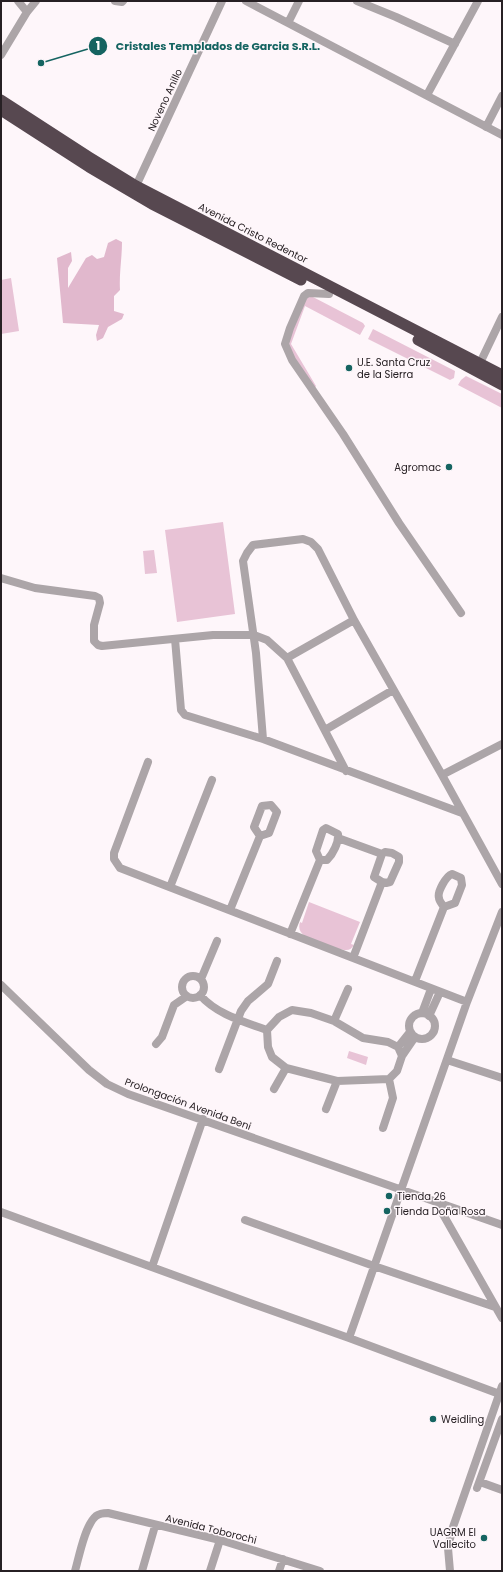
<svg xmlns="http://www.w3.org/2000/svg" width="503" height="1572" viewBox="0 0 503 1572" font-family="Poppins,sans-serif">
  <rect width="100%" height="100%" fill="#fef6fa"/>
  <!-- green -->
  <path fill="#e8c3d6" d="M 11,278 L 19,331 L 1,334 L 1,280 Z
    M 308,297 L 313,297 L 363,323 L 365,326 L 360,335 L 305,306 L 291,344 L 316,386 L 314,389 L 291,353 L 289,345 L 290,332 L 303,303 Z
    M 373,329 L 455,371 L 454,378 L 450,380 L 368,339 Z
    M 466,376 L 502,394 L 502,408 L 458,385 L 461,380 Z
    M 223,522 L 235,614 L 177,622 L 165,530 Z
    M 154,550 L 157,573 L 145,574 L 143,551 Z
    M 309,902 L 360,922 L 351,944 L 354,945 C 352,948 350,950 346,950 C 337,950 314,939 305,936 C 300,932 298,929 300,922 L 302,923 Z
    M 349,1051 L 368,1057 L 366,1065 L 347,1058 Z"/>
  <!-- forest -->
  <path fill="#e1b8cd" d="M 116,239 L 122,242 C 122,258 119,274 120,290 L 114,296 L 114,311 L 124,314 L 122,319 L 108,327 L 103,338 L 97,341 L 96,335 L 99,325 L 63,323 L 57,258 L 71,252 L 72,261 L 68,268 L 68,288 L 86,258 L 92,255 L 97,259 L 104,257 L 108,243 Z"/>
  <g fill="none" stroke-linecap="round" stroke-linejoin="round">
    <!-- minor -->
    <path stroke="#aca5a8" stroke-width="8" d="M 18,1 L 27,12
      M 115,1 L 122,2 L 123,1
      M 246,1 L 288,23 L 299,1
      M 357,1 L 396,17 L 455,44
      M 288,23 L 502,135
      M 1,55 L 27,12 L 36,1
      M 427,95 L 478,1
      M 486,127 L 502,96
      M 136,186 L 222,1
      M 329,294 L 308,293 L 304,296 L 290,328 L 285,344 L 292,360 L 343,434 L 399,523 L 461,613
      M 480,363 L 502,317
      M 1,578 L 35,588 L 95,596 L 99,598 L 100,603 L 94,625 L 94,641 L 98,645 L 102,646 L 213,635 L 254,635 L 267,640 L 287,658 L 346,771
      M 175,639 L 181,710 L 185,715 L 263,739 L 462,813
      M 287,658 L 354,620
      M 325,730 L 393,690
      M 263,739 L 256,653 L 243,561 L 247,553 L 253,545 L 303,539 L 311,542 L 318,549 L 354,620 L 442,775 L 502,884
      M 148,762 L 114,853 L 114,859 L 120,868 L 467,1002
      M 442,775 L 502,744
      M 338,838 L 382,854 L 385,852 L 392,853 L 399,857 L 399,862 L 390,882 L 386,883 L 382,882 L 353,958
      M 382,882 L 374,877 L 382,854
      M 170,887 L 212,780
      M 230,910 L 260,836 L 269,833 L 277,812 L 271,805 L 262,806 L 254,827 L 260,836
      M 290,934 L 320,860 L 316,851 L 323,830 L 326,828 L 338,834 C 339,842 333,854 327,860 L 320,860
      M182 987a11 11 0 1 1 22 0a11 11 0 1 1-22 0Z
      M 201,979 L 217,941
      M 415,981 L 444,907 L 455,903 L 462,885 L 461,878 L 452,874 C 446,876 437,892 439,898 C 439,901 442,904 444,907
      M 1,985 L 89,1070 L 107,1084 L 128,1094 L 502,1225
      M 200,995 C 216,1014 244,1022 267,1030 L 268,1047 L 272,1057 L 286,1068 L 337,1081 L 389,1079 L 397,1071 L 402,1056 L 415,1037
      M 422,1013 L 431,989
      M409 1026a13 13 0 1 1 26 0a13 13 0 1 1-26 0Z
      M 429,1016 L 440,992
      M 334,1021 L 348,989
      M 267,1030 L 279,1017 L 292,1010 L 311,1013 L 334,1021 L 363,1038 L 388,1042 L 398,1047 L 402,1056
      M 156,1044 L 162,1037 L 174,1005 L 187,996
      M 398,1047 L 410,1032
      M 447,1060 L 502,1078
      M 219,1069 L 241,1011 L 248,1001 L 268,984 L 277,961
      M 274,1089 L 286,1068
      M 326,1109 L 337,1081
      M 383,1128 L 393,1098 L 389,1079
      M 436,1202 L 502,1318
      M 1,1212 L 253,1304 L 349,1338 L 502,1395
      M 245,1220 L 374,1266 L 495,1307
      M 152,1267 L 203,1119
      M 349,1338 L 467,1002 L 502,912
      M 480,1482 L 502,1490
      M 477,1488 L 502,1419
      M 75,1571 C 79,1557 85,1525 96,1516 C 100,1513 104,1513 108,1513 L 220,1540 L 320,1571
      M 142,1571 L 155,1526
      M 210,1571 L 220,1540
      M 279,1571 L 283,1559
      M 450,1571 L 448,1548 L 452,1530 L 502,1386"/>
    <!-- highway -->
    <path stroke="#574850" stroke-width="11" d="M 1,100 L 89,157 L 136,186 L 502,375
      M 1,110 L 89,167 L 152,204 L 301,280
      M 418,340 L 502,385"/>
  </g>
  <!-- markers -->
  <g fill="#156461" stroke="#fef6fa" stroke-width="1.5">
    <circle cx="349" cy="368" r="4"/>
    <circle cx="449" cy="467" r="4"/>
    <circle cx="389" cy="1196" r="4"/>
    <circle cx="387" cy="1211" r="4"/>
    <circle cx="433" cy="1419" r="4"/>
    <circle cx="484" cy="1538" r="4"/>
  </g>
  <g text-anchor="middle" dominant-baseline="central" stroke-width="3" stroke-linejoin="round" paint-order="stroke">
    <!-- street labels -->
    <g font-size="10" fill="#272024" stroke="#fef6fa">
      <text transform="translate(165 100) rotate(-65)">Noveno Anillo</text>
      <text transform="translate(253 233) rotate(27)">Avenida Cristo Redentor</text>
      <text transform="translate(188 1104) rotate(20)">Prolongación Avenida Beni</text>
      <text transform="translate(211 1529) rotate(14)">Avenida Toborochi</text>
    </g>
    <!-- poi labels -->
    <g font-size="10" fill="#272024" stroke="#fef6fa" text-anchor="start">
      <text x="357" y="362">U.E. Santa Cruz<tspan x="357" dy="12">de la Sierra</tspan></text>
      <text x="441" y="467" text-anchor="end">Agromac</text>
      <text x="397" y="1196">Tienda 26</text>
      <text x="395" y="1211">Tienda Doña Rosa</text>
      <text x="441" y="1419">Weidling</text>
      <text x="476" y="1532" text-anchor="end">UAGRM El<tspan x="476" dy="12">Vallecito</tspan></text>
    </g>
  </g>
  <!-- callouts -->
  <path fill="none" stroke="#156461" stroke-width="1.5" d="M41 63L98 46"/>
  <g fill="#156461" stroke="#fef6fa" stroke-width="1.5">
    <circle cx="41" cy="63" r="4"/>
    <circle cx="98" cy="46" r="10"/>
  </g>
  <g font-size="12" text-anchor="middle" font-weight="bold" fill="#fff">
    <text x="98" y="50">1</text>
  </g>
  <g font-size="11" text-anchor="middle" font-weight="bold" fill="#156461" stroke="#fef6fa" stroke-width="3" stroke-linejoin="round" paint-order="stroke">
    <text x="218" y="50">Cristales Templados de Garcia S.R.L.</text>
  </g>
  <!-- border -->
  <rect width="503" height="1572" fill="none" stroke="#272024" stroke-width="4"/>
</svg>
